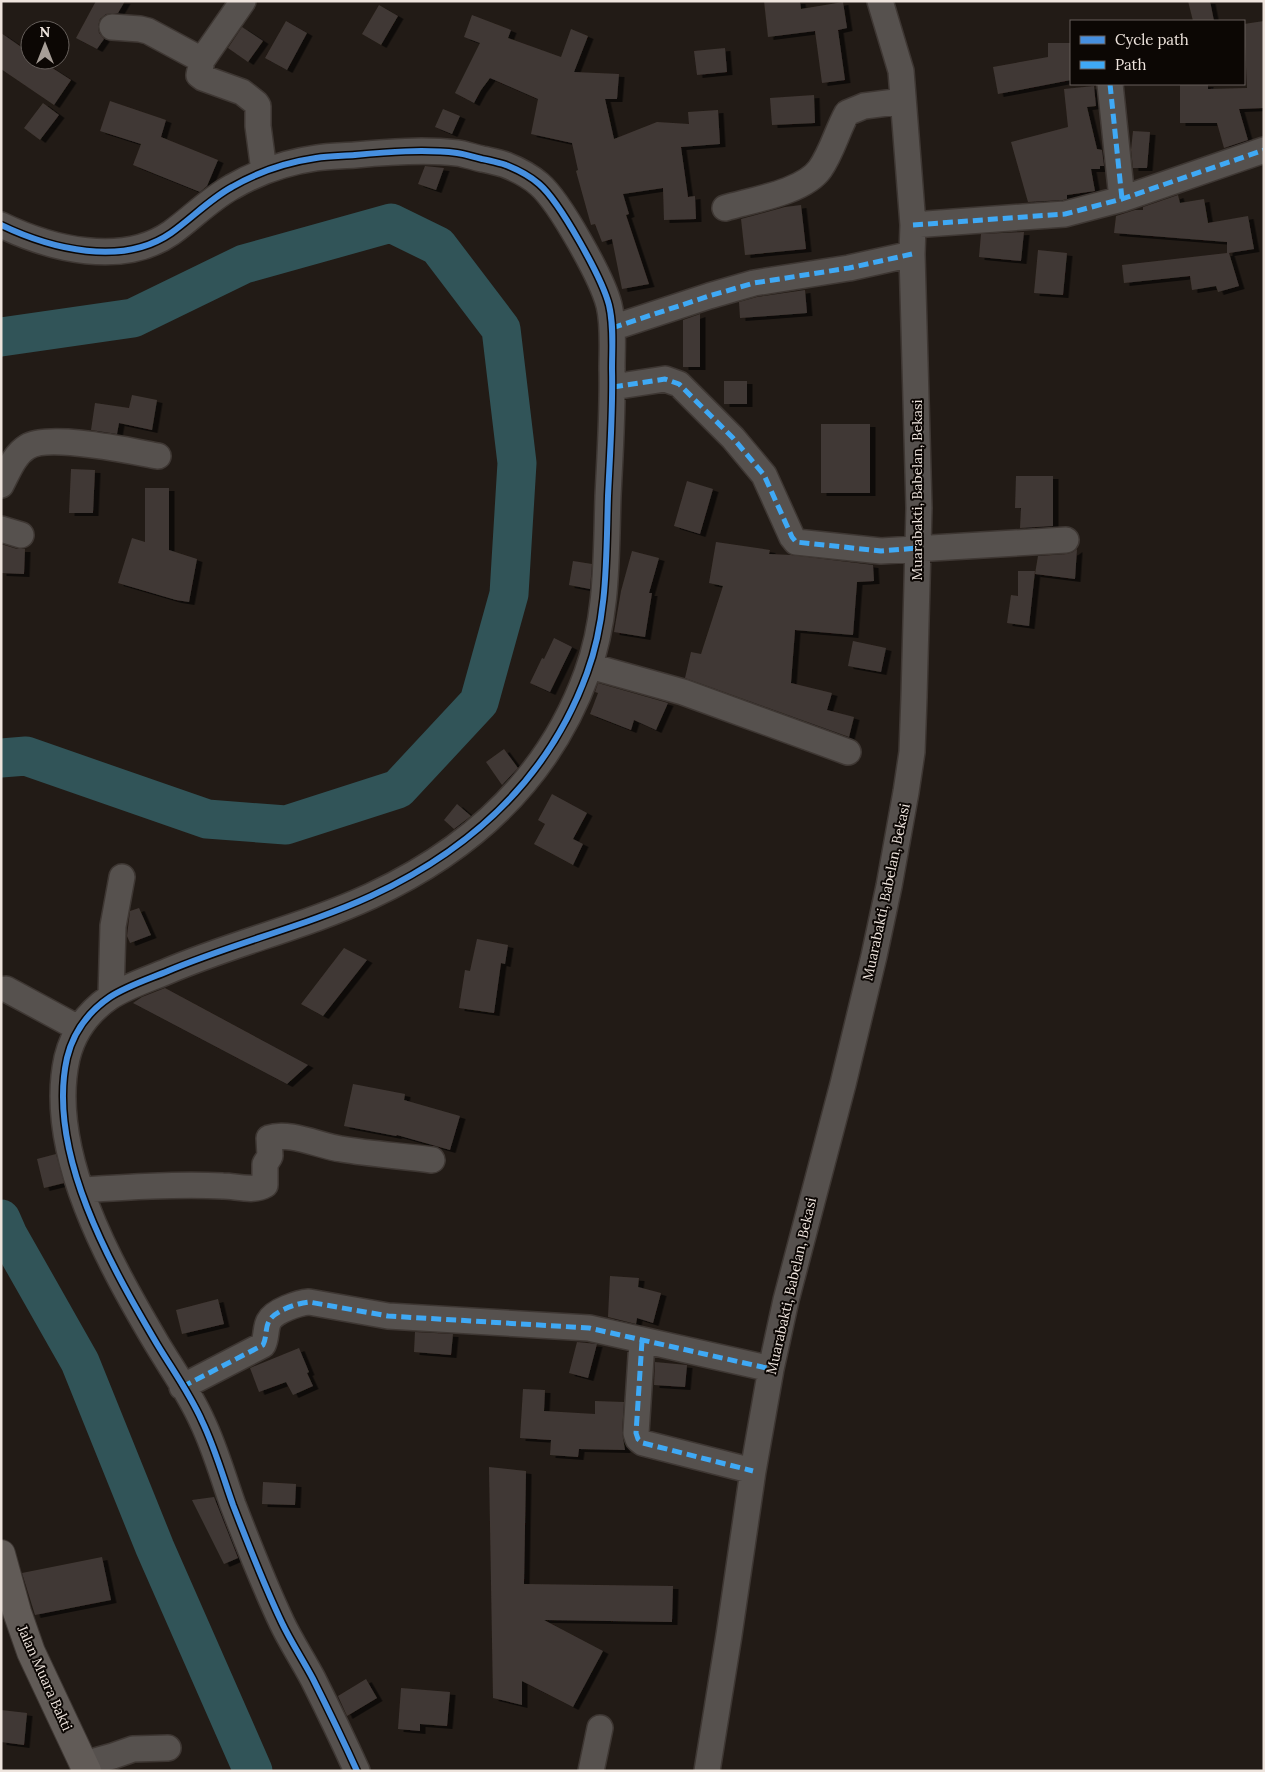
<svg xmlns="http://www.w3.org/2000/svg" width="1265" height="1772" viewBox="0 0 1265 1772" font-family="Lora,serif">
  <defs>
    <filter id="shadow"><feDropShadow dx="5.5" dy="3" stdDeviation="0" flood-color="#0009"/></filter>
  </defs>
  <rect width="100%" height="100%" fill="#221b16"/>
  <g fill="none" stroke-linecap="round" stroke-linejoin="round">
    <!-- river -->
    <path stroke="#315458" stroke-width="39" d="M 1,337 L 133,318 L 244,264 L 391,223 L 438,246 L 501,329 L 517,463 L 509,594 L 479,702 L 398,789 L 286,825 L 207,819 L 26,756 L 1,758
      M 1,1219 L 8,1235 L 80,1362 L 155,1548 L 253,1771"/>
  </g>
  <!-- building -->
  <path fill="#413834" filter="url(#shadow)" d="M 96,1 L 125,1 L 118,13 L 106,14 L 100,19 L 98,26 L 99,33 L 104,39 L 97,49 L 76,38 Z
    M 764,1 L 800,1 L 801,9 L 843,2 L 847,28 L 838,30 L 845,80 L 822,83 L 815,31 L 768,37 Z
    M 1188,1 L 1210,1 L 1214,21 L 1193,21 Z
    M 379,5 L 398,16 L 381,45 L 362,34 Z
    M 472,15 L 511,30 L 508,38 L 561,57 L 571,29 L 588,36 L 574,72 L 619,74 L 617,99 L 605,99 L 614,139 L 657,122 L 689,124 L 688,112 L 718,110 L 720,144 L 681,147 L 688,197 L 695,196 L 696,219 L 664,220 L 663,188 L 623,194 L 629,214 L 626,215 L 649,284 L 622,289 L 612,239 L 602,242 L 595,224 L 591,225 L 576,171 L 578,170 L 572,143 L 531,134 L 538,99 L 490,78 L 481,90 L 474,103 L 455,93 L 480,43 L 464,37 Z
    M 286,21 L 307,33 L 287,70 L 265,58 Z
    M 1264,21 L 1264,108 L 1239,109 L 1248,140 L 1224,148 L 1217,123 L 1180,123 L 1180,84 L 1208,84 L 1208,89 L 1247,88 L 1244,24 Z
    M 242,27 L 263,41 L 248,62 L 228,48 Z
    M 1,33 L 30,53 L 30,60 L 40,60 L 71,80 L 54,105 L 1,69 Z
    M 1048,43 L 1071,43 L 1071,80 L 998,94 L 993,67 L 1048,57 Z
    M 725,48 L 727,72 L 697,75 L 694,51 Z
    M 1094,86 L 1096,106 L 1087,107 L 1097,149 L 1102,150 L 1104,166 L 1100,166 L 1100,169 L 1091,169 L 1095,191 L 1067,195 L 1067,199 L 1063,200 L 1028,202 L 1011,142 L 1068,127 L 1064,89 Z
    M 814,95 L 815,123 L 772,125 L 770,98 Z
    M 110,101 L 166,120 L 161,137 L 218,160 L 207,186 L 200,192 L 133,165 L 141,144 L 100,131 Z
    M 43,103 L 59,115 L 40,140 L 24,128 Z
    M 443,109 L 460,116 L 452,134 L 435,127 Z
    M 1133,131 L 1150,132 L 1147,168 L 1133,168 L 1131,150 Z
    M 425,166 L 444,168 L 436,190 L 418,184 Z
    M 1178,195 L 1180,203 L 1204,199 L 1208,223 L 1248,216 L 1254,249 L 1229,253 L 1239,286 L 1218,292 L 1216,286 L 1192,290 L 1190,276 L 1124,283 L 1122,265 L 1227,253 L 1227,242 L 1114,233 L 1116,216 L 1135,210 L 1143,210 L 1143,207 Z
    M 801,205 L 806,249 L 745,255 L 741,219 L 785,207 Z
    M 1024,232 L 1021,261 L 979,257 L 981,234 Z
    M 1038,250 L 1067,253 L 1063,295 L 1034,293 Z
    M 805,290 L 807,313 L 740,318 L 739,302 L 757,297 Z
    M 700,314 L 700,367 L 683,367 L 683,320 Z
    M 724,381 L 747,381 L 747,404 L 724,404 Z
    M 132,395 L 157,400 L 152,430 L 119,423 L 117,434 L 91,430 L 95,403 L 129,408 Z
    M 821,424 L 870,424 L 870,493 L 821,493 Z
    M 71,469 L 95,470 L 93,513 L 69,513 Z
    M 1016,476 L 1053,476 L 1053,526 L 1020,528 L 1021,508 L 1015,508 Z
    M 687,481 L 713,489 L 700,534 L 674,526 Z
    M 145,488 L 169,488 L 169,550 L 197,559 L 189,602 L 176,600 L 118,583 L 132,538 L 145,542 Z
    M 716,542 L 770,550 L 769,554 L 791,555 L 873,565 L 874,581 L 857,582 L 853,635 L 795,630 L 791,683 L 832,693 L 827,710 L 854,717 L 849,737 L 685,678 L 691,652 L 701,654 L 723,586 L 709,583 Z
    M 1,544 L 17,549 L 25,549 L 24,574 L 1,573 Z
    M 1077,549 L 1075,579 L 1035,574 L 1038,556 L 1067,554 L 1073,552 Z
    M 632,551 L 659,558 L 649,593 L 652,593 L 645,637 L 614,632 L 621,591 Z
    M 573,561 L 592,564 L 590,589 L 569,585 Z
    M 1018,571 L 1035,571 L 1029,626 L 1007,623 L 1011,595 L 1018,596 Z
    M 554,638 L 572,647 L 550,692 L 530,683 L 542,658 L 544,659 Z
    M 853,641 L 886,648 L 881,672 L 848,666 Z
    M 598,683 L 668,703 L 656,730 L 634,720 L 631,730 L 590,714 L 598,693 L 595,692 Z
    M 504,749 L 518,768 L 502,785 L 486,762 Z
    M 552,794 L 587,813 L 573,839 L 583,844 L 573,865 L 534,844 L 545,824 L 538,820 Z
    M 457,804 L 471,816 L 454,829 L 444,820 Z
    M 139,908 L 151,935 L 130,943 L 127,936 L 130,911 Z
    M 477,939 L 508,945 L 505,964 L 501,963 L 494,1013 L 459,1008 L 465,970 L 470,971 Z
    M 344,948 L 367,960 L 323,1016 L 301,1004 Z
    M 165,988 L 308,1065 L 287,1084 L 133,1003 L 142,997 Z
    M 353,1084 L 405,1094 L 404,1100 L 460,1116 L 450,1150 L 397,1135 L 396,1136 L 344,1126 Z
    M 56,1154 L 64,1183 L 44,1188 L 37,1159 Z
    M 610,1276 L 639,1278 L 638,1287 L 661,1293 L 653,1323 L 637,1318 L 636,1324 L 608,1317 Z
    M 218,1299 L 224,1324 L 182,1334 L 176,1310 Z
    M 415,1332 L 453,1334 L 451,1355 L 414,1352 Z
    M 577,1342 L 597,1344 L 588,1378 L 569,1373 Z
    M 299,1348 L 309,1372 L 307,1373 L 313,1386 L 293,1395 L 286,1382 L 259,1392 L 250,1368 Z
    M 655,1362 L 687,1365 L 685,1387 L 654,1385 Z
    M 523,1389 L 545,1390 L 544,1411 L 595,1414 L 595,1401 L 624,1402 L 622,1432 L 625,1450 L 579,1449 L 578,1457 L 550,1455 L 551,1440 L 520,1438 Z
    M 489,1467 L 526,1471 L 524,1584 L 673,1586 L 672,1622 L 544,1620 L 603,1651 L 573,1707 L 522,1681 L 522,1705 L 493,1698 Z
    M 263,1482 L 296,1484 L 295,1505 L 262,1504 Z
    M 214,1497 L 238,1558 L 224,1564 L 192,1500 Z
    M 102,1557 L 111,1600 L 35,1615 L 22,1573 Z
    M 366,1679 L 377,1698 L 347,1716 L 338,1696 Z
    M 401,1688 L 450,1692 L 447,1726 L 420,1724 L 420,1731 L 398,1729 Z
    M 1,1710 L 27,1713 L 24,1745 L 1,1742 Z"/>
  <g fill="none" stroke-linecap="round" stroke-linejoin="round">
    <!-- street casing -->
    <g stroke="#3e3733" stroke-width="28">
      <path id="street" d="M 243,1 L 202,60 L 199,75 L 203,78 L 242,92 L 256,103 L 258,106 L 258,126 L 264,171
        M 112,27 L 140,29 L 148,31 L 202,60
        M 1110,84 L 1122,199
        M 725,208 C 752,200 804,192 820,169 C 832,152 837,131 847,113 L 864,106 L 903,101
        M 1,225 C 51,249 122,267 171,233 C 192,218 210,199 232,187 C 258,172 288,162 316,158 C 329,156 342,156 355,155 C 387,152 424,149 457,153 C 465,154 473,157 482,159 C 484,159 504,164 506,165 C 516,169 531,177 539,184 C 560,202 602,278 609,305 C 614,326 612,348 612,369 C 613,411 610,454 608,496 C 606,556 608,616 587,673 C 549,778 472,849 371,896 C 306,926 234,943 168,971 C 149,979 127,986 110,997 C 88,1012 73,1033 67,1058 C 46,1152 111,1266 157,1344 C 172,1369 190,1394 202,1421 C 215,1448 223,1477 233,1505 C 248,1544 264,1585 282,1623 C 291,1642 303,1660 313,1679 C 328,1709 343,1740 357,1771
        M 913,225 L 1065,214 L 1122,199 L 1264,150
        M 612,328 L 709,296 L 754,283 L 849,268 L 912,254
        M 613,387 L 665,379 L 679,384 L 733,438 L 764,475 L 792,537 L 796,542 L 881,551 L 1066,540
        M 1,485 C 8,472 14,455 27,447 C 49,433 130,451 158,456
        M 1,529 L 21,535
        M 590,666 L 683,692 L 848,752
        M 6,989 L 78,1028
        M 111,996 L 113,926 L 122,877
        M 81,1190 C 128,1187 176,1184 223,1186 C 236,1186 253,1192 265,1185 L 265,1164 L 270,1156 L 269,1138 C 289,1131 320,1146 341,1149 C 371,1154 402,1156 432,1160
        M 642,1341 L 636,1433 L 638,1439 L 643,1443 L 753,1471
        M 182,1387 L 263,1345 C 267,1337 265,1328 269,1321 C 274,1311 298,1303 309,1302 L 388,1316 L 589,1328 L 771,1369
        M 84,1764 L 113,1756 L 133,1749 L 168,1748
        M 591,1771 L 600,1728
        M 707,1771 L 729,1635 L 753,1471 L 771,1369 L 786,1300 L 843,1084 L 874,956 L 889,886 L 906,792 L 912,752 L 914,697 L 919,508 L 912,254 L 913,225 L 901,71 L 880,1"/>
    </g>
    <!-- primary casing -->
    <g stroke="#3e3733" stroke-width="30">
      <path id="primary" d="M 1,1554 L 17,1612 L 31,1652 L 87,1771"/>
    </g>
    <!-- street -->
    <use href="#street" stroke="#56514e" stroke-width="25"/>
    <!-- primary -->
    <use href="#primary" stroke="#615b57" stroke-width="28"/>
    <!-- quiet -->
    <path stroke="#3fa9f5" stroke-width="5" stroke-dasharray="10 5" stroke-linecap="butt" d="M 1110,84 L 1122,199
      M 913,225 L 1065,214 L 1122,199 L 1264,150
      M 612,328 L 709,296 L 754,283 L 849,268 L 912,254
      M 613,387 L 665,379 L 679,384 L 733,438 L 764,475 L 792,537 L 796,542 L 881,551 L 918,548
      M 642,1341 L 636,1433 L 638,1439 L 643,1443 L 753,1471
      M 182,1387 L 263,1345 C 267,1337 265,1328 269,1321 C 274,1311 298,1303 309,1302 L 388,1316 L 589,1328 L 771,1369"/>
    <!-- cycleway casing -->
    <g stroke="#0c0704" stroke-width="9">
      <path id="cycleway" d="M 1,225 C 51,249 122,267 171,233 C 192,218 210,199 232,187 C 258,172 288,162 316,158 C 329,156 342,156 355,155 C 387,152 424,149 457,153 C 465,154 473,157 482,159 C 484,159 504,164 506,165 C 516,169 531,177 539,184 C 560,202 602,278 609,305 C 614,326 612,348 612,369 C 613,411 610,454 608,496 C 606,556 608,616 587,673 C 549,778 472,849 371,896 C 306,926 234,943 168,971 C 149,979 127,986 110,997 C 88,1012 73,1033 67,1058 C 46,1152 111,1266 157,1344 C 172,1369 190,1394 202,1421 C 215,1448 223,1477 233,1505 C 248,1544 264,1585 282,1623 C 291,1642 303,1660 313,1679 C 328,1709 343,1740 357,1771"/>
    </g>
    <!-- cycleway -->
    <use href="#cycleway" stroke="#468fdf" stroke-width="6"/>
  </g>
  <g text-anchor="middle" dominant-baseline="central" stroke-width="4" stroke-linejoin="round" paint-order="stroke">
    <!-- street labels -->
    <g font-size="14" fill="#eee4dd" stroke="#0c0704">
      <text transform="translate(917 490) rotate(-90)">Muarabakti, Babelan, Bekasi</text>
      <text transform="translate(886 892) rotate(-78)">Muarabakti, Babelan, Bekasi</text>
      <text transform="translate(791 1286) rotate(-77)">Muarabakti, Babelan, Bekasi</text>
      <text transform="translate(45 1678) rotate(66)">Jalan Muara Bakti</text>
    </g>
  </g>
  <!-- border -->
  <rect width="1265" height="1772" fill="none" stroke="#eee4dd" stroke-width="5"/>
  <!-- legend -->
  <rect x="1070" y="20" width="175" height="65" fill="#0c0704" stroke="#665f5b"/>
  <rect x="1080" y="36" width="25" height="8" fill="#468fdf" stroke="#665f5b"/>
  <text x="1115" y="45" font-size="15" fill="#eee4dd">Cycle path</text>
  <rect x="1080" y="61" width="25" height="8" fill="#3fa9f5" stroke="#665f5b"/>
  <text x="1115" y="70" font-size="15" fill="#eee4dd">Path</text>
  <!-- north arrow -->
  <g transform="translate(45 45)"><circle r="24" fill="#0c0704" stroke="#665f5b"/>
  <path d="M0-4L9 19L0 12L-9 19Z" fill="#a79e97"/>
  <text y="-8" font-size="14" font-weight="bold" text-anchor="middle" fill="#eee4dd">N</text>
  </g>
</svg>
